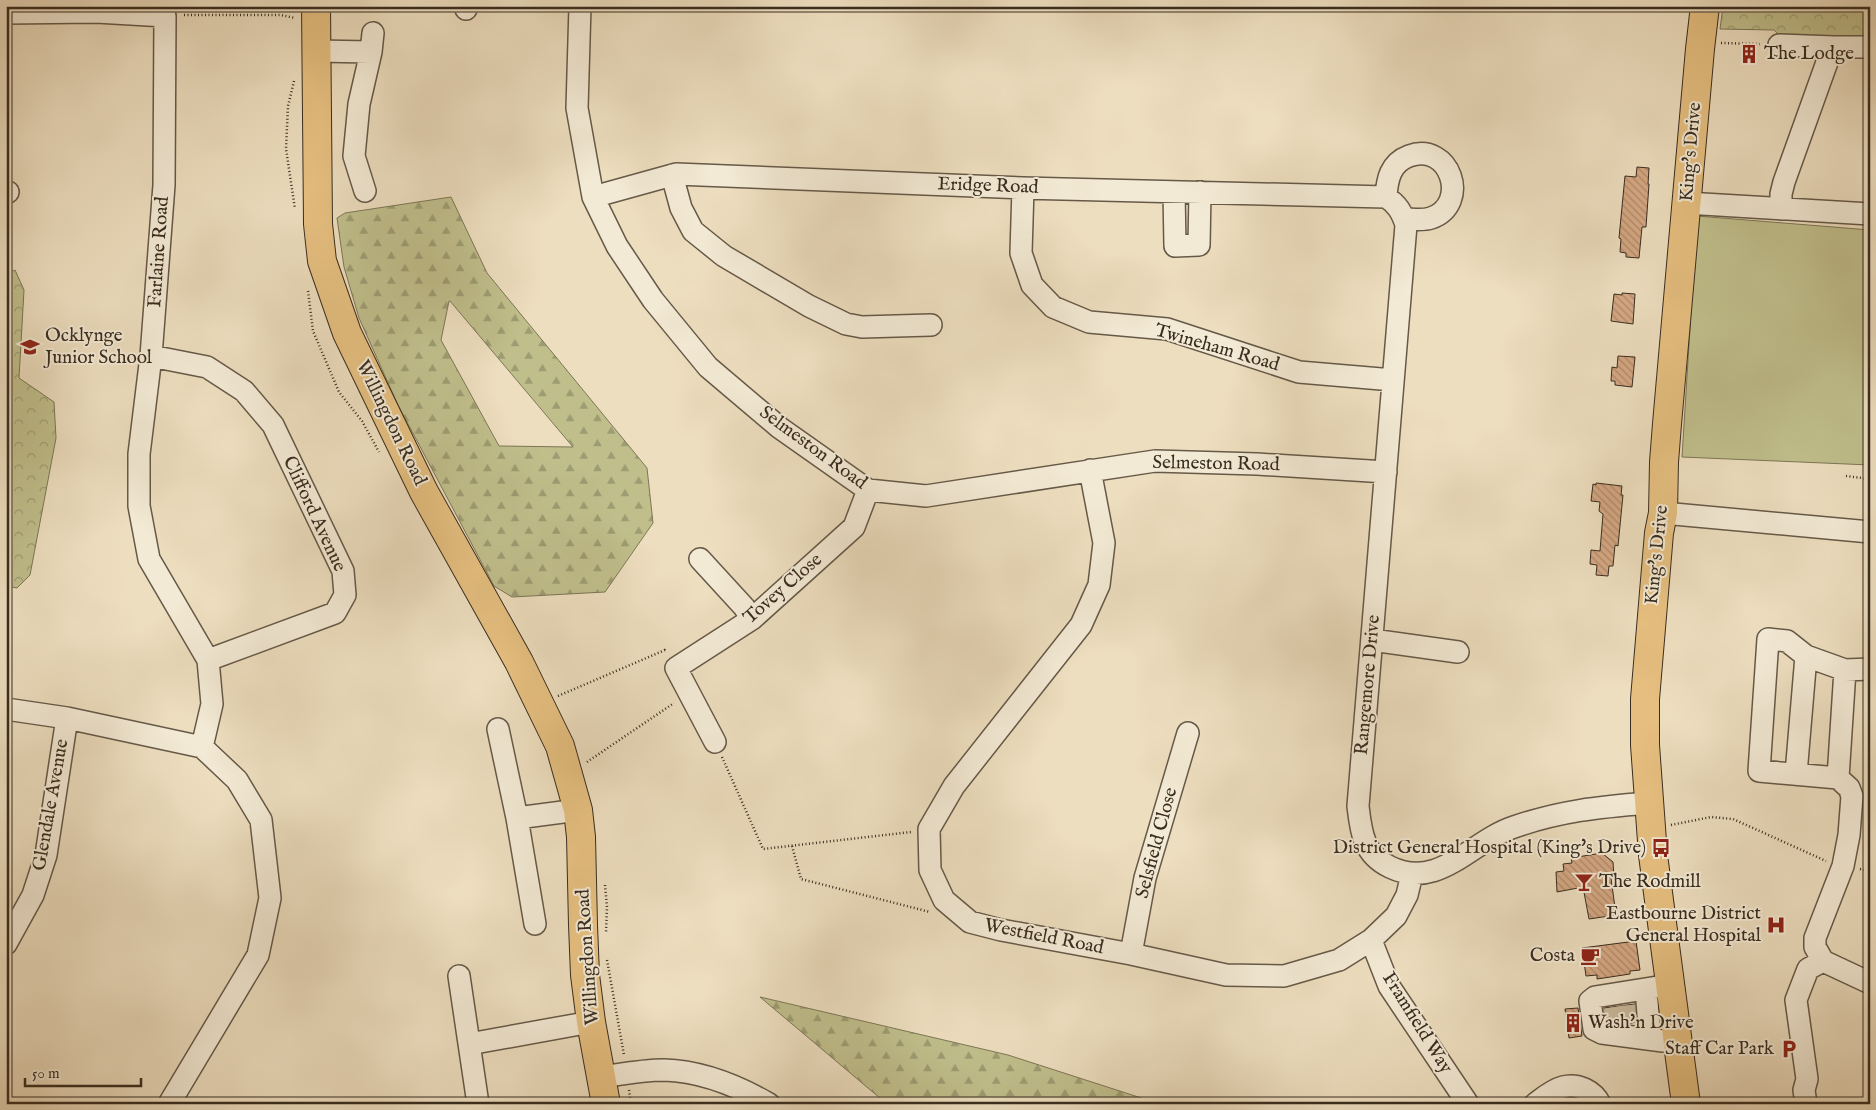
<svg xmlns="http://www.w3.org/2000/svg" width="1876" height="1110" viewBox="0 0 1876 1110" font-family="'IM FELL English',serif">
  <defs>
    <pattern id="forest-firs" width="22" height="20" patternUnits="userSpaceOnUse" patternTransform="scale(1.25)"><rect width="22" height="20" fill="#c0bf8c"/><path d="M5 1l3.5 6h-7zM16 11l3.5 6h-7z" fill="#9d9c72"/></pattern>
    <pattern id="park-crowns" width="20" height="18" patternUnits="userSpaceOnUse" patternTransform="scale(1.25)"><rect width="20" height="18" fill="#c0bf8c"/><path d="M2 6a3 3 0 1 1 6 0M12 15a3 3 0 1 1 6 0" fill="none" stroke="#9d9c72"/></pattern>
    <pattern id="building-back-hatch" width="6" height="6" patternUnits="userSpaceOnUse" patternTransform="scale(1.25)"><rect width="6" height="6" fill="#d5a883"/><path d="M-1 5l2 2M0 0l6 6M5-1l2 2" fill="none" stroke="#ae896b"/></pattern>
  </defs>
  <rect width="100%" height="100%" fill="#eddebf"/>
  <filter id="stains"><feTurbulence type="fractalNoise" baseFrequency=".004" numOctaves="4"/><feColorMatrix values="0 0 0 0 .2 0 0 0 0 .09 0 0 0 0 .02 0 0 0 .5 -.17"/></filter>
  <radialGradient id="worn" r=".72"><stop offset=".6" stop-color="#630" stop-opacity="0"/><stop offset="1" stop-color="#630" stop-opacity=".3"/></radialGradient>
  <!-- grass -->
  <path fill="#c0bf8c" stroke="#7c7656" d="M 1697,216 L 1870,230 L 1870,465 L 1682,457 Z"/>
  <!-- forest -->
  <path fill="url(#forest-firs)" stroke="#7c7656" fill-rule="evenodd" d="M 451,197 L 487,273 L 647,468 L 653,523 L 605,592 L 512,597 L 494,586 L 398,405 L 359,318 L 344,267 L 337,218 L 345,213 ZM 449,301 L 450,301 L 573,447 L 499,446 L 441,340 Z
    M 760,997 L 1008,1055 L 1160,1104 L 887,1104 Z"/>
  <!-- park -->
  <path fill="url(#park-crowns)" stroke="#7c7656" d="M 1723,6 L 1870,6 L 1870,41 L 1782,38 L 1774,30 L 1720,29 Z
    M 15,270 L 24,290 L 19,378 L 54,402 L 56,438 L 30,575 L 17,588 L 6,586 L 6,274 Z"/>
  <!-- building -->
  <path fill="url(#building-back-hatch)" stroke="#392d20" d="M 1637,167 L 1649,168 L 1648,184 L 1649,184 L 1646,227 L 1642,227 L 1639,258 L 1626,257 L 1626,253 L 1620,252 L 1621,239 L 1619,238 L 1625,176 L 1636,177 Z
    M 1622,293 L 1635,294 L 1633,324 L 1611,321 L 1614,294 L 1622,295 Z
    M 1618,356 L 1635,357 L 1632,387 L 1615,385 L 1615,381 L 1611,381 L 1612,367 L 1617,368 Z
    M 1596,483 L 1622,486 L 1621,495 L 1623,495 L 1618,546 L 1615,545 L 1613,566 L 1609,566 L 1608,576 L 1596,575 L 1597,565 L 1590,564 L 1591,550 L 1600,551 L 1603,514 L 1599,511 L 1600,502 L 1591,501 L 1593,484 L 1596,485 Z
    M 1602,853 L 1613,862 L 1614,877 L 1611,878 L 1616,915 L 1589,919 L 1583,887 L 1557,892 L 1556,872 L 1564,871 L 1563,864 L 1572,863 L 1571,858 Z
    M 1636,941 L 1640,970 L 1630,971 L 1630,974 L 1597,979 L 1597,975 L 1586,976 L 1582,948 Z
    M 1635,1004 L 1636,1022 L 1627,1024 L 1605,1021 L 1604,1008 Z
    M 1578,1008 L 1582,1036 L 1569,1038 L 1565,1009 Z"/>
  <g fill="none" stroke-linecap="round" stroke-linejoin="round">
    <!-- minor-tunnel -->
    <path stroke="#c9bb9f" stroke-width="21" stroke-dasharray="21 11" stroke-linecap="butt" d="M 1630,1005 L 1632,1023
      M 1614,1007 L 1617,1025"/>
    <!-- minor casing -->
    <g stroke="#665948" stroke-width="24">
      <path id="minor" d="M 580,6 L 577,108 L 593,197 L 617,246 L 653,300 L 708,367 L 780,428 L 868,490 L 926,496 L 1155,461 L 1257,464 L 1386,472
        M 466,9 L 466,6
        M 6,13 L 96,12 L 165,16 L 164,185 L 151,356 L 139,454 L 139,506 L 149,559 L 208,660 L 212,704 L 202,747
        M 1779,45 L 1834,47
        M 317,51 L 371,52 L 359,104 L 354,156 L 365,191
        M 371,52 L 373,33
        M 672,175 L 681,208 L 693,231 L 724,256 L 809,306 L 846,324 L 862,327 L 931,325
        M 1023,188 L 1021,253 L 1032,285 L 1053,307 L 1089,322 L 1167,329 L 1299,372 L 1393,380
        M 6,192 L 8,192
        M 1174,192 L 1175,246 L 1199,245 L 1200,192
        M 593,197 L 676,174 L 1023,188 L 1386,197
        M 1386,197 C 1397,204 1402,212 1406,225 L 1358,806 C 1361,832 1363,854 1390,867 C 1439,891 1471,841 1514,827 C 1560,811 1599,807 1648,803
        M 1386,197 C 1387,180 1390,163 1409,156 C 1450,141 1471,204 1431,218 C 1422,221 1413,219 1404,219
        M 1686,203 L 1870,214
        M 1781,209 L 1781,194 L 1784,182 L 1831,51 L 1834,47 L 1870,47
        M 151,356 L 207,367 L 244,391 L 273,425 L 343,571 L 345,595 L 335,613 L 208,660
        M 1090,470 L 1104,543 L 1099,585 L 1081,625 L 954,786 L 929,829 L 930,870 L 944,900 L 970,922 L 1001,930 L 1131,954 L 1226,975 L 1284,976 L 1339,960 L 1371,940 L 1396,916 L 1407,895 L 1412,874
        M 1663,513 L 1870,532
        M 700,559 L 744,607 L 752,619
        M 1372,640 L 1458,652
        M 1870,669 L 1845,670 L 1806,656 L 1787,641 L 1768,639 L 1759,771 L 1838,778 L 1849,788 L 1852,796 L 1849,835 L 1843,866 L 1815,938 L 1815,947 L 1823,961 L 1870,983
        M 6,709 L 67,718 L 202,747 L 237,780 L 261,820 L 270,898 L 258,955 L 169,1104
        M 498,729 L 517,818 L 535,924
        M 715,742 L 676,668 L 752,619 L 854,527 L 868,490
        M 1796,774 L 1806,656
        M 1838,778 L 1845,670
        M 517,818 L 578,810
        M 1371,940 L 1389,986 L 1468,1104
        M 6,944 L 33,895 L 46,855 L 67,718
        M 1131,954 L 1145,878 L 1188,733
        M 459,976 L 478,1104
        M 1670,985 L 1595,997 L 1590,1001 L 1594,1029 L 1602,1033 L 1663,1041 L 1677,1040
        M 1646,989 L 1650,1039
        M 469,1044 L 591,1022
        M 602,1077 C 622,1074 643,1070 664,1070 C 700,1071 738,1086 769,1104
        M 1535,1104 C 1543,1098 1552,1090 1563,1087 C 1578,1083 1594,1091 1600,1104
        M 1806,1104 L 1804,1090 L 1807,1079 L 1796,1000 L 1808,969 L 1823,961"/>
    </g>
    <!-- major casing -->
    <g stroke="#392d20" stroke-width="30">
      <path id="major" d="M 316,6 L 318,224 L 322,261 L 347,333 L 424,492 L 519,662 L 560,746 L 578,810 L 581,837 L 583,925 L 585,975 L 591,1022 L 606,1104
        M 1686,1104 L 1653,855 L 1645,745 L 1645,699 L 1659,533 L 1663,513 L 1664,462 L 1667,424 L 1700,49 L 1705,6"/>
    </g>
    <!-- path -->
    <path stroke="#392d20" stroke-width="2.5" stroke-dasharray="1 2.5" stroke-linecap="butt" d="M 431,6 L 450,8
      M 184,15 L 281,15 L 295,18
      M 1721,43 L 1760,44
      M 294,81 L 288,106 L 286,149 L 295,209
      M 308,291 L 313,331 L 339,392 L 362,421 L 379,452
      M 1846,476 L 1870,479
      M 558,696 L 665,650 L 666,652
      M 722,757 L 763,849 L 911,832
      M 587,762 L 674,703
      M 1671,825 L 1711,817 L 1733,819 L 1826,861
      M 792,846 L 801,879 L 930,912
      M 1860,869 L 1870,871
      M 605,885 L 607,907 L 606,932
      M 607,960 L 624,1055
      M 629,1090 L 631,1104"/>
    <!-- minor -->
    <use href="#minor" stroke="#f3ead5" stroke-width="21"/>
    <!-- major -->
    <use href="#major" stroke="#e6bf80" stroke-width="28"/>
  </g>
  <!-- icons -->
  <defs>
    <g id="building-bare" transform="scale(1.5)"><path d="M-4-6H4V6H1V3H-1V6H-4ZM-2.5-4.3h1.7v1.8h-1.7ZM.8-4.3h1.7v1.8H.8ZM-2.5-1h1.7V.8h-1.7ZM.8-1h1.7V.8H.8Z" fill="#8f2418" stroke="#f3ead5" stroke-width="2.5" paint-order="stroke"/></g>
    <g id="school-bare" transform="scale(1.5)"><path d="M0-5L7-2L0 1L-7-2ZM-4 1L0 2.5L4 1V4Q0 6-4 4Z" fill="#8f2418" stroke="#f3ead5" stroke-width="2.5" paint-order="stroke"/></g>
    <g id="bus-bare" transform="scale(1.5)"><path d="M-5-6H5V4H4V6H2V4H-2V6H-4V4H-5ZM-3.5-4V0h7V-4ZM-3.5 1.2v1.5H-2V1.2ZM2 1.2v1.5H3.5V1.2Z" fill="#8f2418" stroke="#f3ead5" stroke-width="2.5" paint-order="stroke"/></g>
    <g id="bar-bare" transform="scale(1.5)"><path d="M-6-5H6L.8 .8V4.5H3.5V6h-7V4.5H-.8V.8Z" fill="#8f2418" stroke="#f3ead5" stroke-width="2.5" paint-order="stroke"/></g>
    <g id="hospital-bare" transform="scale(1.5)"><path d="M-5-5h3v3.5h4V-5h3V5h-3V1.5h-4V5h-3Z" fill="#8f2418" stroke="#f3ead5" stroke-width="2.5" paint-order="stroke"/></g>
    <g id="cafe-bare" transform="scale(1.5)"><path d="M-5.5-4.5H6V0H3Q3 3.5 0 3.5H-2.5Q-5.5 3.5-5.5 0ZM3-3.2v2h1.7v-2ZM-6 4.5H4V6H-6Z" fill="#8f2418" stroke="#f3ead5" stroke-width="2.5" paint-order="stroke"/></g>
    <g id="parking-bare" transform="scale(1.5)"><path d="M-3.5-5.5H1a3.5 3.5 0 0 1 0 7H-1V5.5H-3.5ZM-1-3.4V-.6H.8a1.4 1.4 0 0 0 0-2.8Z" fill="#8f2418" stroke="#f3ead5" stroke-width="2.5" paint-order="stroke"/></g>
  </defs>
  <g fill-rule="evenodd">
    <use href="#building-bare" x="1749" y="54"/>
    <use href="#school-bare" x="30" y="347"/>
    <use href="#bus-bare" x="1661" y="848"/>
    <use href="#bar-bare" x="1584" y="882"/>
    <use href="#hospital-bare" x="1776" y="925"/>
    <use href="#cafe-bare" x="1590" y="956"/>
    <use href="#building-bare" x="1573" y="1023"/>
    <use href="#parking-bare" x="1789" y="1049"/>
  </g>
  <g text-anchor="middle" dominant-baseline="central" stroke-width="4" stroke-linejoin="round" paint-order="stroke">
    <!-- poi labels -->
    <g font-size="19" fill="#392d20" stroke="#f3ead5" text-anchor="start">
      <text x="1764" y="54">The Lodge</text>
      <text x="45" y="336">Ocklynge<tspan x="45" dy="22">Junior School</tspan></text>
      <text x="1646" y="848" text-anchor="end">District General Hospital (King's Drive)</text>
      <text x="1599" y="882">The Rodmill</text>
      <text x="1761" y="914" text-anchor="end">Eastbourne District<tspan x="1761" dy="22">General Hospital</tspan></text>
      <text x="1575" y="956" text-anchor="end">Costa</text>
      <text x="1588" y="1023">Wash'n Drive</text>
      <text x="1774" y="1049" text-anchor="end">Staff Car Park</text>
    </g>
    <!-- street labels -->
    <g font-size="19" fill="#392d20" stroke="#f3ead5">
      <text transform="translate(1691 152) rotate(-85)">King's Drive</text>
      <text transform="translate(988 186) rotate(2)">Eridge Road</text>
      <text transform="translate(159 252) rotate(-86)">Farlaine Road</text>
      <text transform="translate(1217 348) rotate(16)">Twineham Road</text>
      <text transform="translate(391 423) rotate(64)">Willingdon Road</text>
      <text transform="translate(813 448) rotate(36)">Selmeston Road</text>
      <text transform="translate(1216 464) rotate(1)">Selmeston Road</text>
      <text transform="translate(314 514) rotate(65)">Clifford Avenue</text>
      <text transform="translate(1657 555) rotate(-84)">King's Drive</text>
      <text transform="translate(783 589) rotate(-41)">Tovey Close</text>
      <text transform="translate(1368 685) rotate(-85)">Rangemore Drive</text>
      <text transform="translate(51 805) rotate(-80)">Glendale Avenue</text>
      <text transform="translate(1157 843) rotate(-75)">Selsfield Close</text>
      <text transform="translate(1044 937) rotate(11)">Westfield Road</text>
      <text transform="translate(588 957) rotate(-94)">Willingdon Road</text>
      <text transform="translate(1417 1023) rotate(58)">Framfield Way</text>
    </g>
  </g>
  <!-- margin -->
  <rect width="1876" height="1110" fill="none" stroke="#eddebf" stroke-width="25"/>
  <rect x="8" y="8" width="1861" height="1095" fill="none" stroke="#392d20" stroke-width="2.5"/>
  <rect x="12" y="12" width="1851" height="1085" fill="none" stroke="#392d20"/>
  <!-- scale -->
  <path d="M25 1078v8h116v-8" fill="none" stroke="#392d20" stroke-width="2.5"/>
  <text x="32" y="1078" font-size="15" fill="#392d20" stroke="#f3ead5" stroke-width="4" paint-order="stroke">50 m</text>
  <rect width="100%" height="100%" filter="url(#stains)"/>
  <rect width="100%" height="100%" fill="url(#worn)"/>
</svg>
